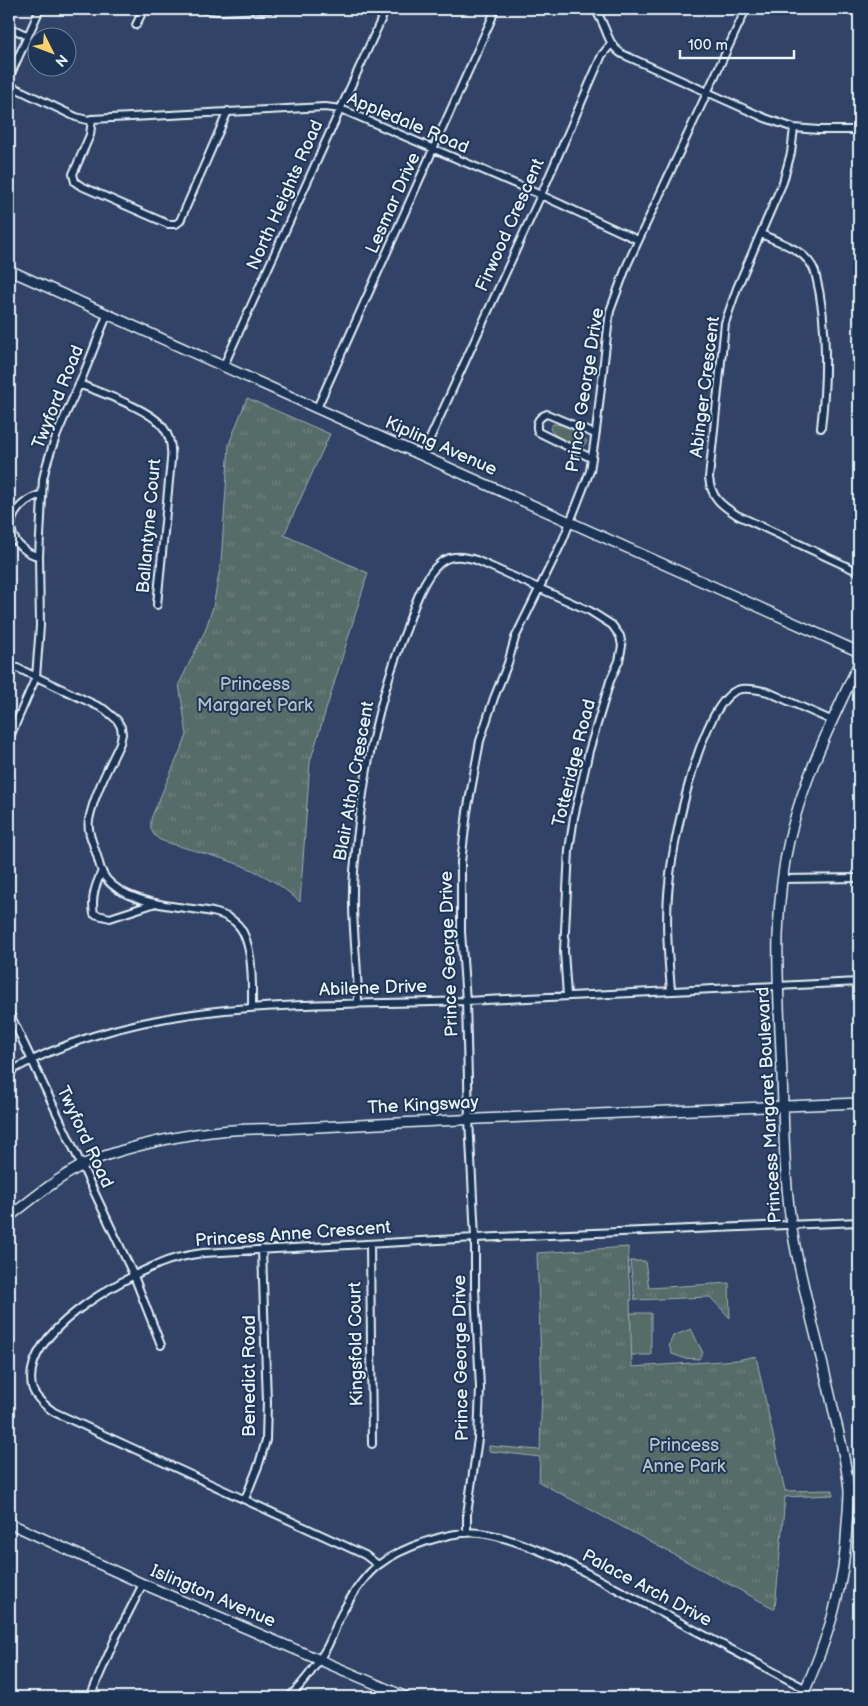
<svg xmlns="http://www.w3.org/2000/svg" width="868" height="1706" viewBox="0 0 868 1706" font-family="'Balsamiq Sans',sans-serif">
  <defs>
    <pattern id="park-tufts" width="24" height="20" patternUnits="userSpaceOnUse" patternTransform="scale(1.25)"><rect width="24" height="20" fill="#576c67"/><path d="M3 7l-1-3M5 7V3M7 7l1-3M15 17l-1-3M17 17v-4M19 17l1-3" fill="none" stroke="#6f817e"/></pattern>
  </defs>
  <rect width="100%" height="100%" fill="#314366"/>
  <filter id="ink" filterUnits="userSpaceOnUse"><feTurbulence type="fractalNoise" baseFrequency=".02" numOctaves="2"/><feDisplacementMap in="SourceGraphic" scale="10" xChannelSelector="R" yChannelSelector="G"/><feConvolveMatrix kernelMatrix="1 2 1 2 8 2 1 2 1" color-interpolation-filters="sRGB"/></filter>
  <g filter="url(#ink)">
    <!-- green -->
    <path fill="#576c67" stroke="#a0aeb0" d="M 621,1313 L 651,1313 L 651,1355 L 621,1355 Z
      M 691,1329 L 703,1353 L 699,1359 L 683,1358 L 672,1354 L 669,1345 L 673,1336 Z"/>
    <!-- park -->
    <path fill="url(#park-tufts)" stroke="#a0aeb0" d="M 247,398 L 330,434 L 284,535 L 368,573 L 310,762 L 300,902 C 254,860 215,859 160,840 C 151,834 149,827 152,816 L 187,735 L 179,684 L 205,631 L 213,607 L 221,562 L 229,444 Z
      M 553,424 C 563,424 584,432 587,442 L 583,446 C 575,446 552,437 550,428 Z
      M 628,1247 L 629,1278 L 632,1300 L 630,1300 L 632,1367 L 737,1360 L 756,1356 L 785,1491 L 833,1490 L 833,1495 L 785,1497 L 775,1609 L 539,1482 L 540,1457 L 489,1451 L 489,1446 L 540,1450 L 542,1389 L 537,1253 Z
      M 630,1261 L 645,1261 L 649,1288 L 729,1283 L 730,1318 L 710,1297 L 635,1300 Z"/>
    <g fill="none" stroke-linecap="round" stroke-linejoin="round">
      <!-- street casing -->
      <g stroke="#e8f1f8" stroke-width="10">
        <path id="street" d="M 200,9 L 218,11 L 270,9
          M 594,9 C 607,23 605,43 622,54 L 765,118 L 794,128 L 819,130 L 859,130
          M 136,25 L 144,9
          M 9,27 L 28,36
          M 9,78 L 40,9
          M 9,85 L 76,117 L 87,120 L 92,119 L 325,107 L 341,109 L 541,195 L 638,240
          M 92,119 L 90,135 L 73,174 L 75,182 L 81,186 L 168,224 L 176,224 L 180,221 L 228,111
          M 794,128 L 791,153 L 783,182 L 737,288 L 725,323 L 709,478 C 711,497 721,505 737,515 L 859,572
          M 761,234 C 781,243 807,250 815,272 C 828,322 827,376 821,428
          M 224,365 L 386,9
          M 79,384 C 101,393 150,409 163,427 C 170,436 172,449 171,460 L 157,605
          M 317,408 L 492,18 L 494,9
          M 422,456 L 541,195 L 602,55 L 611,44
          M 591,458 L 538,432 C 535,424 538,417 547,414 L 595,434
          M 39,556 C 30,555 26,551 19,545 C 0,523 19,501 42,494
          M 9,664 L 104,709 L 117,720 L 121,727 L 122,734 L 120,743 C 109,767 94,794 89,820 C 87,831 92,840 95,850 C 98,857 99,865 102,872 C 114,897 154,904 178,907 C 196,910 223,910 236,923 C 254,939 252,985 252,1007
          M 9,739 L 36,677 L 40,626 L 39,556 L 43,479 C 50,446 65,416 79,385 C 89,362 98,337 108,313
          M 102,871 C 95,886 91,898 94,914 L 110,918 L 153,904
          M 782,879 L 859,878
          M 671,990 C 668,955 665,919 669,884 C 672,847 701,696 741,689 C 749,688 760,690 768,692 L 833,721
          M 358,1004 C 358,959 350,915 354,871 C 359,811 368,749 385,691 C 391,670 398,650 406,630 C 413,609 423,577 440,563 C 450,554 464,556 476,560 L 590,611 L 612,625 L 620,636 L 622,646 L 619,661 L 610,681 L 589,751 L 574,817 L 569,850 L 564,951 L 567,996
          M 9,1012 L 134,1276 L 161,1345
          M 9,1072 C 148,994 311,1007 466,1001 C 597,995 728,988 859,982
          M 370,1244 L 372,1444
          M 849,1491 L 859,1490
          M 245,1499 L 259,1464 L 266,1440 L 267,1402 L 262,1249
          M 467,1533 L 467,1514 L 478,1439 L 480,1388 L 475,1289 L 475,1238 L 469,1119 L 466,1001 L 461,932 L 461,862 L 467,812 L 480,741 L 494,698 L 508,663 L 515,638 L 563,540 L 590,471 L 596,431 L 608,327 L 610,311 L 627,265 L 746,9
          M 378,1565 L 365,1555 L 54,1412 C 46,1406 35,1398 32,1387 C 21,1333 119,1280 159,1264 C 173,1258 188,1255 203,1253 L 475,1238 L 859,1222
          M 90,1697 L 116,1637 L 143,1584
          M 289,1697 C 303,1684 316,1666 326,1649 C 333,1637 336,1623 343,1611 C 352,1595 363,1577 377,1566 C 401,1547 451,1530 481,1533 C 508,1537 535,1549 560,1559 L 806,1689"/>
      </g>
      <!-- secondary casing -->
      <g stroke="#e8f1f8" stroke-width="12">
        <path id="secondary" d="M 9,270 C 293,395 575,527 859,652
          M 9,1217 C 32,1199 55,1180 81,1166 C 93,1159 107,1155 120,1151 C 171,1136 225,1127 278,1129 L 479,1119 L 859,1103
          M 9,1523 L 143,1584 L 406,1697
          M 802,1697 C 828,1639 845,1587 847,1523 C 848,1512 849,1501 849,1491 C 847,1466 841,1441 835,1417 C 822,1356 804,1297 793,1235 C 784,1183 784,1129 782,1075 C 779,994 771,917 790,836 C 805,775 833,719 859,663"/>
      </g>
      <!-- street -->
      <use href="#street" stroke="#1d3557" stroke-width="6"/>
      <!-- secondary -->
      <use href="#secondary" stroke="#1d3557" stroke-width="9"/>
    </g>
  </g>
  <g text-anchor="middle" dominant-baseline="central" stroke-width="4" stroke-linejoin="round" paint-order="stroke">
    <!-- street labels -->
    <g font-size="18" fill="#e8f1f8" stroke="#1d3557">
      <text transform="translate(408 123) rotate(23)">Appledale Road</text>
      <text transform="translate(285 195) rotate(-66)">North Heights Road</text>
      <text transform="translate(393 203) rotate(-66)">Lesmar Drive</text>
      <text transform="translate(510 225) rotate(-66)">Firwood Crescent</text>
      <text transform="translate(705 387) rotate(-83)">Abinger Crescent</text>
      <text transform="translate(585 390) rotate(-81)">Prince George Drive</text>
      <text transform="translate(58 397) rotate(-68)">Twyford Road</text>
      <text transform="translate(441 446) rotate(24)">Kipling Avenue</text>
      <text transform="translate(149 526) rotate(-85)">Ballantyne Court</text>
      <text transform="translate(574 763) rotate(-76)">Totteridge Road</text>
      <text transform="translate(354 781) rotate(-80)">Blair Athol Crescent</text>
      <text transform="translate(449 954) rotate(-92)">Prince George Drive</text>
      <text transform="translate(373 988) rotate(-2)">Abilene Drive</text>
      <text transform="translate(423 1105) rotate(-3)">The Kingsway</text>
      <text transform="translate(769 1105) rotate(-93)">Princess Margaret Boulevard</text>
      <text transform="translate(85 1137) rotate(65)">Twyford Road</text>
      <text transform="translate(293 1234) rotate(-4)">Princess Anne Crescent</text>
      <text transform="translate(356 1344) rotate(-91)">Kingsfold Court</text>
      <text transform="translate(461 1358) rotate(-91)">Prince George Drive</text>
      <text transform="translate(249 1376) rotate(-90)">Benedict Road</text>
      <text transform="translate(647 1588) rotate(28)">Palace Arch Drive</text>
      <text transform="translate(213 1596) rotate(23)">Islington Avenue</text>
    </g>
    <!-- park labels -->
    <g font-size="18" fill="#b5c2c5" stroke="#1d3557">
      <text x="255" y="684">Princess<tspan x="255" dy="21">Margaret Park</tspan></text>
      <text x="684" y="1445">Princess<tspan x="684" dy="21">Anne Park</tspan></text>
    </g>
  </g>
  <!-- margin -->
  <rect width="868" height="1706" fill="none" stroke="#1d3557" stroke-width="30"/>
  <rect x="15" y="15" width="838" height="1676" fill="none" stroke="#e8f1f8" stroke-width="2" filter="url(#ink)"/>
  <!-- north arrow -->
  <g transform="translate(52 52) rotate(132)"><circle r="24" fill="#1d3557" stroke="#6e8097"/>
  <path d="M0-4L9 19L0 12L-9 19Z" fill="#ffd166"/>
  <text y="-8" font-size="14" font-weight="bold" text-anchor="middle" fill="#e8f1f8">N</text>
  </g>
  <!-- scale -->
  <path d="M680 50v8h114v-8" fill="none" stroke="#e8f1f8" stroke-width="2.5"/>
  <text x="688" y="50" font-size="15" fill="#e8f1f8" stroke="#1d3557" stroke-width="4" paint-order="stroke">100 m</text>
</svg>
